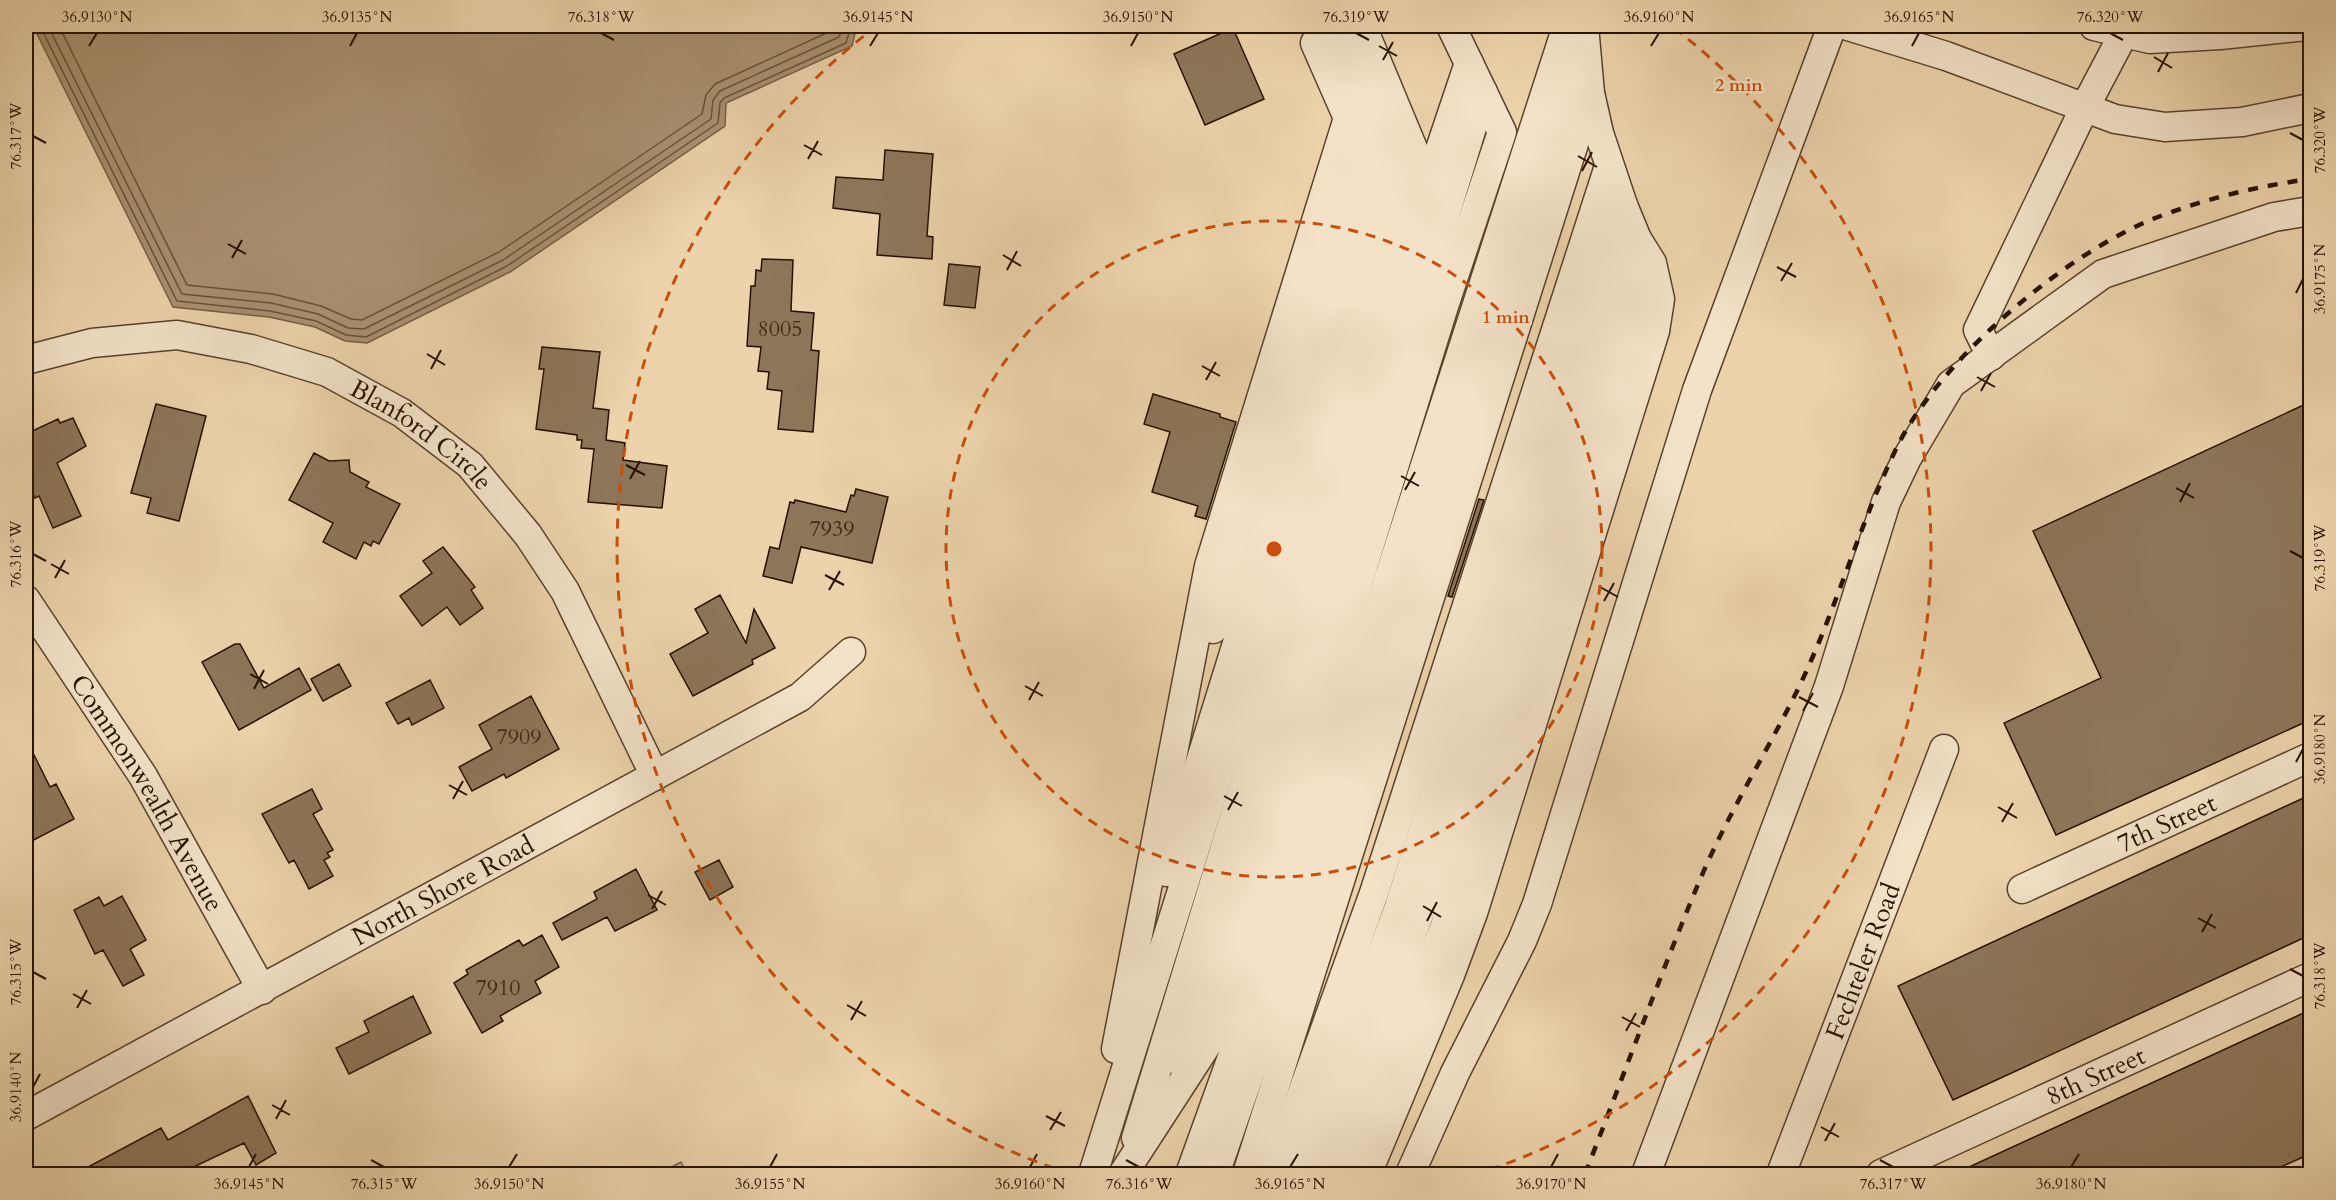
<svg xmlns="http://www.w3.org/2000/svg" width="2336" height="1200" viewBox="0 0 2336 1200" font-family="Cardo,serif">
  <rect width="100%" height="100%" fill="#ecd3ab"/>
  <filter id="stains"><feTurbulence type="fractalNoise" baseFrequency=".00333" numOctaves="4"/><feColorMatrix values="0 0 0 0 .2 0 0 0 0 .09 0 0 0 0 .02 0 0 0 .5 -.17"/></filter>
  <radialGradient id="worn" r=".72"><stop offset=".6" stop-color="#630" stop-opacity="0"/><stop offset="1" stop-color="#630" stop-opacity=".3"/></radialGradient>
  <!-- green -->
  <path fill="#cab28e" stroke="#786247" stroke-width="1.5" d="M 681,1162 L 687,1174 L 658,1174 Z"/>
  <!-- water -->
  <path fill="#a99171" stroke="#755e44" stroke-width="1.5" d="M 33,26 L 860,26 L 856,29 L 852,46 L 726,103 L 725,126 L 510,272 L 367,343 L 345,341 L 315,327 L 269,317 L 173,307 Z"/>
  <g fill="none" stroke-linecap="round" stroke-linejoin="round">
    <!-- shore -->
    <path stroke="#685238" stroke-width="1.5" d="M 40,26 L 177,301 L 270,311 L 316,321 L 346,335 L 366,337 L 507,266 L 718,123 L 720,103 L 724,98 L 846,43 L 851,26
      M 48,26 L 182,294 L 271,303 L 318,314 L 348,328 L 364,329 L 503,260 L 711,119 L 713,100 L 720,91 L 839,37 L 843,26
      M 59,26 L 187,285 L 273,294 L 321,306 L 351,319 L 362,320 L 499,252 L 702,114 L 706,95 L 715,84 L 831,31 L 834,26"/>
  </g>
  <!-- building -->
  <path fill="#8d7659" stroke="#261200" stroke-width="1.5" d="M 1233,28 L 1264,99 L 1205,125 L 1174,54 Z
    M 885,150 L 933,154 L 927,236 L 933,237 L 932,259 L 877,255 L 880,214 L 833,208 L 836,177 L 883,180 Z
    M 762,259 L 793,260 L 791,311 L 814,313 L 811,350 L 819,351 L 813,432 L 778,429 L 782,391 L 767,389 L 769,372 L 758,371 L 761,347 L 747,346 L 751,286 L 755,286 L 756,270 L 761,271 Z
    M 949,264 L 980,267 L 975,308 L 944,305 Z
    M 542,347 L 600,352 L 593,408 L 609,410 L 606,440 L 625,443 L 623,460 L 667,466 L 662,508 L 588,502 L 594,449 L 581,448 L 582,440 L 577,440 L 577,435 L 536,429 L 544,369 L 539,369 Z
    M 1153,394 L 1220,414 L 1220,417 L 1236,422 L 1206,519 L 1195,516 L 1198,506 L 1152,492 L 1170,432 L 1144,424 Z
    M 2310,402 L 2310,720 L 2056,835 L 2004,723 L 2101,678 L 2033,531 Z
    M 156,404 L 206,416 L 179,521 L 147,513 L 151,498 L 131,493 Z
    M 73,418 L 86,446 L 57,463 L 81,516 L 53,528 L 39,496 L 35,498 L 26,478 L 26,434 L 58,419 L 60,423 Z
    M 314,453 L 329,461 L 349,460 L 350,472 L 369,482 L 366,487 L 400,504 L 379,544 L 373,541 L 371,546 L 364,542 L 356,559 L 323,542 L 333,523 L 289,500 Z
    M 856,489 L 888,497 L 872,563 L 801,547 L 792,583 L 763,576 L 770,547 L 779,549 L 790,502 L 794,503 L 795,500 L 846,512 L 851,495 L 854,496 Z
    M 1479,499 L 1484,500 L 1452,597 L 1448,596 Z
    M 443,547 L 475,587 L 471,590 L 483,608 L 460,625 L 447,607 L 422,626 L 400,596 L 432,573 L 423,561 Z
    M 720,595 L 746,643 L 754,609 L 775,648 L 752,660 L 753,664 L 693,696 L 670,654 L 708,633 L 695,609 Z
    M 235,644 L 240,644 L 264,688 L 299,668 L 311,690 L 239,730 L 202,662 Z
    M 339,664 L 351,686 L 323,701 L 311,679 Z
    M 430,680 L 444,708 L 412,725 L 409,718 L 398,724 L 386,703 Z
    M 531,696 L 559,749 L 506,778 L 504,774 L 472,791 L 459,767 L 492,749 L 479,725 Z
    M 26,739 L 50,787 L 56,784 L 74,819 L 26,844 Z
    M 312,789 L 322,809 L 313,814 L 333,850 L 327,853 L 330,857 L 324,860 L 333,876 L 309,889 L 294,860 L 289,863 L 262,814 Z
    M 2310,795 L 2310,935 L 1953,1100 L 1898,986 Z
    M 719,860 L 733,887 L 710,900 L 695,872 Z
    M 636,869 L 657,910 L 615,931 L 607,917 L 562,940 L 553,923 L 597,899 L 594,892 Z
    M 122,896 L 146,940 L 130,949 L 144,975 L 123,986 L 103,950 L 95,954 L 74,910 L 99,897 L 104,906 Z
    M 542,935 L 559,967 L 535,981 L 541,993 L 500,1016 L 503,1021 L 482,1033 L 454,983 L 468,974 L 466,970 L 519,940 L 523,946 Z
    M 413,996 L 431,1033 L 349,1074 L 336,1048 L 369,1032 L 364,1021 Z
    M 2310,1010 L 2310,1154 L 2265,1174 L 1954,1174 Z
    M 248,1096 L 276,1153 L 256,1165 L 244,1143 L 179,1174 L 75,1174 L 161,1128 L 168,1140 Z"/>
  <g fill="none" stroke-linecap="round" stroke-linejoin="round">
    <!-- minor casing -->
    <g stroke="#58422b" stroke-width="31">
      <g id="minor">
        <path d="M 1848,26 L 1946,56 L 2115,119 L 2165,127 L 2242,122 L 2310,108"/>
        <path d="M 2094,26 L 2150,39 L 2220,35 L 2306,26"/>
        <path d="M 1991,356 L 1978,330 L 2084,109 L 2124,33 L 2135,26"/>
        <path id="s1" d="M 26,360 L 92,343 L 177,335 L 251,349 L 327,372 L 402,413 L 470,465 L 528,535 L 565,591 L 655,776"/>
        <path id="s2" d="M 26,600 L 143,776 L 262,990"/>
        <path d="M 1213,629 L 1335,239 L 1363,159 L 1348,118"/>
        <path d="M 1166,872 L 1360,247 L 1390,159 L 1376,119 L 1338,33"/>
        <path id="s3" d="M 2022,889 L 2310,757"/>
        <path d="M 1116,1049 L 1209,566 L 1348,118 L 1315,43"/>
        <path d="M 1183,1065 L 1483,92"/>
        <path id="s4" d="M 26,1116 L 800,697 L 851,652"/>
        <path d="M 1136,1138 L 1425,194 L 1469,63"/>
        <path d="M 1093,1174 L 1414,151 L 1362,26"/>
        <path d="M 1123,1174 L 1221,1023 L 1444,306 L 1502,132 L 1451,26"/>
        <path d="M 1190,1174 L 1250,1007 L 1567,26"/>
        <path d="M 1215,1174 L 1325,855 L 1574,67"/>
        <path d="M 1247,1174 L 1590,93"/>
        <path d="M 1273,1174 L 1374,893 L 1609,166"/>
        <path d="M 1299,1174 L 1398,910 L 1623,205"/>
        <path d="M 1322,1174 L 1423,904 L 1637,239"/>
        <path d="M 1344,1174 L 1445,926 L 1651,268"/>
        <path d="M 1367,1174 L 1450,975 L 1473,913 L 1655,331 L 1660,299 L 1652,263 L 1637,239 L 1623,205 L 1599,133 L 1590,93 L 1584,26"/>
        <path d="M 1410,1174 L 1455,1073 L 1522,941 L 1537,904 L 1697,390 L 1832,26"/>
        <path d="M 1646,1174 L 1829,686 L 1886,502 L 1907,458 L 1951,384 L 2103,274 L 2274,217 L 2310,211"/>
        <path id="s5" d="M 1781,1174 L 1944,749"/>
        <path id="s6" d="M 1881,1174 L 2310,977"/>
      </g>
    </g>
    <!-- minor -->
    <use href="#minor" stroke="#f3e2c8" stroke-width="28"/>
    <!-- rail -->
    <path stroke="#261200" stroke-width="4.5" stroke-dasharray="10 10" stroke-linecap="butt" d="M 1585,1174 C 1623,1077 1659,978 1699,882 C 1727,815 1766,754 1798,689 C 1836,611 1859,525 1897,447 C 1941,358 2067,252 2158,217 C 2207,198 2259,186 2310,179"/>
  </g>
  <!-- ticks -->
  <path fill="none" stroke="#261200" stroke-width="2" d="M 601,33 L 614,40M 1356,33 L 1369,40M 2110,33 L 2123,40M 89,46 L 97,33M 350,46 L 357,33M 870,46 L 878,33M 1131,46 L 1138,33M 1379,46 L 1397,56M 1651,46 L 1659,33M 1912,46 L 1919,33M 2154,57 L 2172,68M 1383,60 L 1393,42M 2158,72 L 2168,53M 2290,133 L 2303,140M 33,136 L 46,143M 804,145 L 822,155M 1578,156 L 1597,167M 808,159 L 818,141M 1582,171 L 1592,152M 228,244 L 246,254M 1003,255 L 1021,266M 232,258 L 242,240M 1777,267 L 1796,277M 1007,270 L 1017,251M 1781,281 L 1792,263M 2296,293 L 2303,279M 427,354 L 445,365M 1202,366 L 1220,376M 431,369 L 441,350M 1977,377 L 1995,387M 1206,380 L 1216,362M 1981,391 L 1991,373M 626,465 L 645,475M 1401,476 L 1419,486M 630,479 L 640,461M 2176,488 L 2194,498M 1405,490 L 1415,472M 2180,502 L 2190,483M 2290,551 L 2303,558M 33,554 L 46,561M 51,564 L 69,574M 825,575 L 844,585M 55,578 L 65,560M 1600,587 L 1618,597M 829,590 L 840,571M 1604,601 L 1614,583M 250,674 L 268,684M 1025,686 L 1043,696M 254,689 L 264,670M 1799,697 L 1818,707M 1029,700 L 1039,682M 1803,711 L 1813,693M 2296,762 L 2303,749M 449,785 L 467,795M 1224,796 L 1242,806M 453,799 L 463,781M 1998,807 L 2017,818M 1228,810 L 1238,792M 2002,822 L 2013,803M 648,895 L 666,905M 1423,906 L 1441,917M 652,909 L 662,891M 2198,918 L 2216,928M 1427,921 L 1437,902M 2202,932 L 2212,914M 2290,969 L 2303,976M 33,972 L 46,979M 73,994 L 91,1004M 847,1005 L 866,1016M 77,1008 L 87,990M 1622,1017 L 1640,1027M 851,1020 L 862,1001M 1626,1031 L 1636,1013M 33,1087 L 40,1074M 272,1105 L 290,1115M 1046,1116 L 1065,1126M 276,1119 L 286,1100M 1821,1127 L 1839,1137M 1050,1130 L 1061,1112M 1825,1141 L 1835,1123M 371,1160 L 384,1167M 1126,1160 L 1139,1167M 1880,1160 L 1893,1167M 249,1167 L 256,1154M 509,1167 L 517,1154M 770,1167 L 777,1154M 1030,1167 L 1037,1154M 1290,1167 L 1298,1154M 1551,1167 L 1558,1154M 2071,1167 L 2079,1154"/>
  <!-- distance rings -->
  <g fill="none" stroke="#cb4e0a" stroke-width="3" stroke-dasharray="10 8">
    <circle cx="1274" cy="549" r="328"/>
    <path d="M1071 1174A657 657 0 0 1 874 28M1674 28A657 657 0 0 1 1477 1174"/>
  </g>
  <g text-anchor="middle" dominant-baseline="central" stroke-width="5" stroke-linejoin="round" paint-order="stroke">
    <!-- number labels -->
    <g font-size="22" fill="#402b16">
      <text x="780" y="329">8005</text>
      <text x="832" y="529">7939</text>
      <text x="519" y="737">7909</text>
      <text x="498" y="988">7910</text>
    </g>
    <!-- street labels -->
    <g font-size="26" fill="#261200" stroke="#f3e2c8">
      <text stroke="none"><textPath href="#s1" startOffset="422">Blanford Circle</textPath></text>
      <text stroke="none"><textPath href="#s2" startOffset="228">Commonwealth Avenue</textPath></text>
      <text stroke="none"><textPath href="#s3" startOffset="159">7th Street</textPath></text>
      <text stroke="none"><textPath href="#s4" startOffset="474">North Shore Road</textPath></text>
      <text stroke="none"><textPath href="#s5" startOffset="228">Fechteler Road</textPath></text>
      <text stroke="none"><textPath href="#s6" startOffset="236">8th Street</textPath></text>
    </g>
  </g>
  <circle cx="1274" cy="549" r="9" fill="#cb4e0a" stroke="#f3e2c8" stroke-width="3"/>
  <g font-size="18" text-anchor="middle" font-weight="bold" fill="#cb4e0a" stroke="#f3e2c8" stroke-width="5" stroke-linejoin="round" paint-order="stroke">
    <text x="1739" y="91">2 min</text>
    <text x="1506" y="323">1 min</text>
  </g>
  <!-- margin -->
  <rect width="2336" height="1200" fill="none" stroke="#ecd3ab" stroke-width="66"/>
  <rect x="33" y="33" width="2270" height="1134" fill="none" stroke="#261200" stroke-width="2"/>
  <g font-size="15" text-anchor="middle" fill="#261200">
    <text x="97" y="22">36.9130°N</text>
    <text x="357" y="22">36.9135°N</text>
    <text x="601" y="22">76.318°W</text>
    <text x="878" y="22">36.9145°N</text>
    <text x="1138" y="22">36.9150°N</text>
    <text x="1356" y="22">76.319°W</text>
    <text x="1659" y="22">36.9160°N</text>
    <text x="1919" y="22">36.9165°N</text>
    <text x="2110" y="22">76.320°W</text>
    <text transform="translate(16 136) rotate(-90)" y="5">76.317°W</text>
    <text transform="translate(2320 140) rotate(-90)" y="5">76.320°W</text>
    <text transform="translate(2320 279) rotate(-90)" y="5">36.9175°N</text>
    <text transform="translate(16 554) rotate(-90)" y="5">76.316°W</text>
    <text transform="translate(2320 558) rotate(-90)" y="5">76.319°W</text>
    <text transform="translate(2320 749) rotate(-90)" y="5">36.9180°N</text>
    <text transform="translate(16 972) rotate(-90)" y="5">76.315°W</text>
    <text transform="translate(2320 976) rotate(-90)" y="5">76.318°W</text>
    <text transform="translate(16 1087) rotate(-90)" y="5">36.9140°N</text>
    <text x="249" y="1189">36.9145°N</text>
    <text x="384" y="1189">76.315°W</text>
    <text x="509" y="1189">36.9150°N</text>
    <text x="770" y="1189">36.9155°N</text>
    <text x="1030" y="1189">36.9160°N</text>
    <text x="1139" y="1189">76.316°W</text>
    <text x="1290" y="1189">36.9165°N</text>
    <text x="1551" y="1189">36.9170°N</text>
    <text x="1893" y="1189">76.317°W</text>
    <text x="2071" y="1189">36.9180°N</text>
  </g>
  <rect width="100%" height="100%" filter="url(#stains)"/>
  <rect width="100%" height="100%" fill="url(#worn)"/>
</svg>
